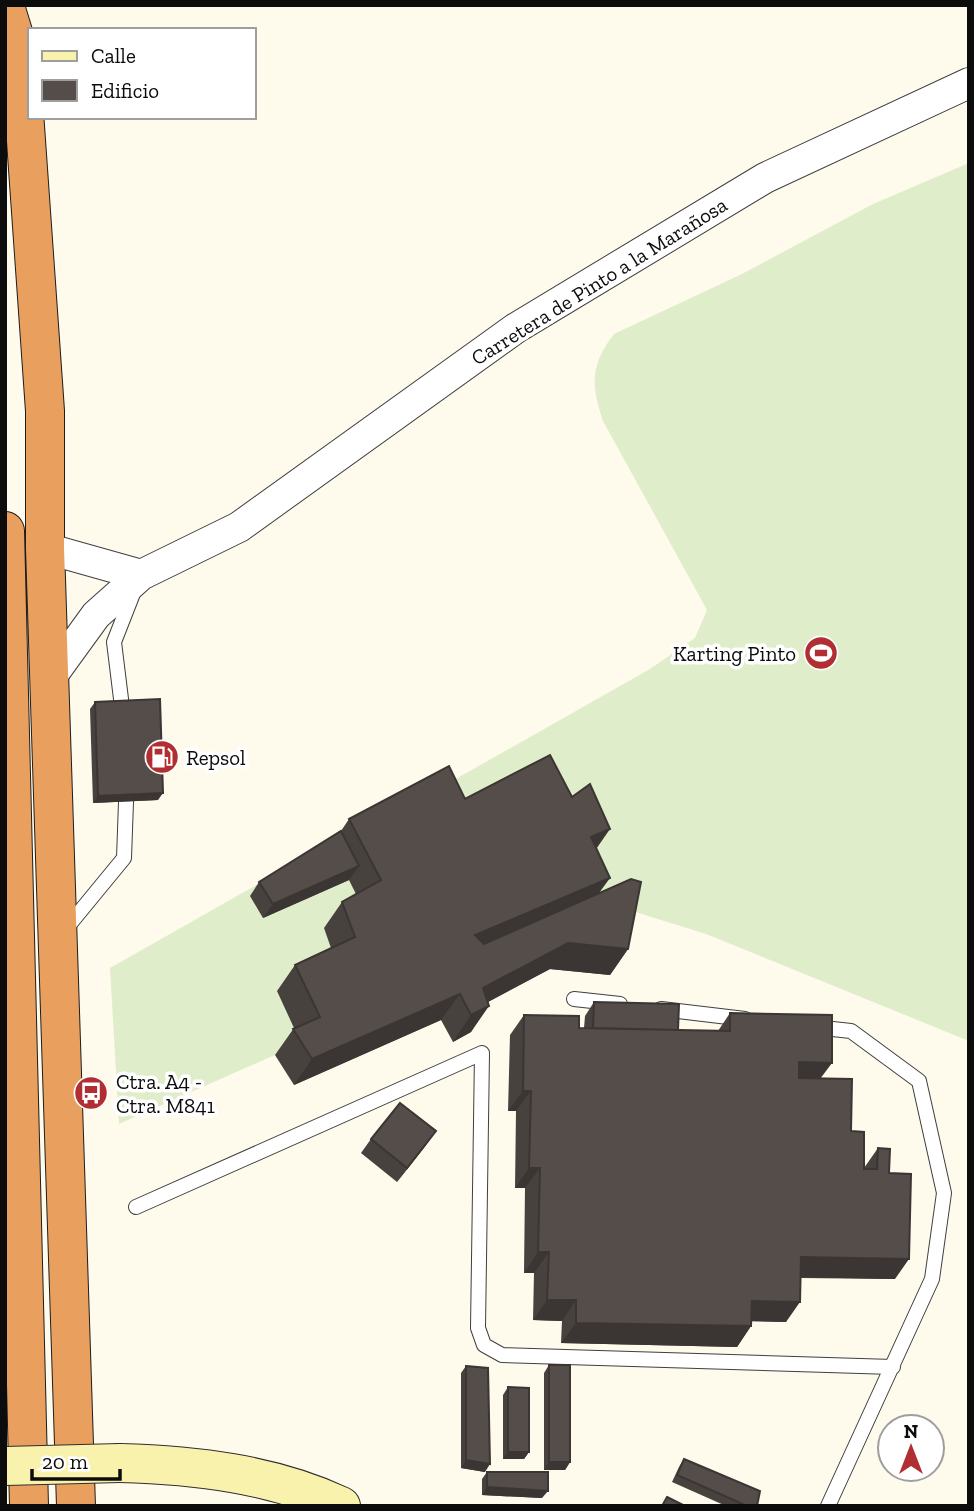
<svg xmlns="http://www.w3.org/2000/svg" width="974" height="1511" viewBox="0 0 974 1511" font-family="'Zilla Slab',serif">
  <rect width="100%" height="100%" fill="#fefaec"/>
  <!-- pitch -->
  <path fill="#e0edca" d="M 969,163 L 969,1041 L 706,934 L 613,905 L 119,1124 L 110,968 L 295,863 L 431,793 L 650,669 L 695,638 L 707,610 L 603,421 C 591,385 590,365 614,334 L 742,274 L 873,204 Z"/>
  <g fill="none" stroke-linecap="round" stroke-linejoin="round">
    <!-- lane casing -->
    <g stroke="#3f3f3f" stroke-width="16">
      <path id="lane" d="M 122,707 L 114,642 L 134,591
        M 64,931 L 124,858 L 126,802
        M 574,999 L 620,1004
        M 661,1009 L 745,1019
        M 814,1027 L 851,1031 L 919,1081 L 944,1193 L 932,1279 L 828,1506
        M 136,1207 L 482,1053 L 478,1328 L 484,1345 L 502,1355 L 893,1367"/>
    </g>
    <!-- street casing -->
    <g stroke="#3f3f3f" stroke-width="32">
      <path id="street" d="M 45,548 L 141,575
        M 51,677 L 96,615 L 141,575 L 239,527 L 516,328 L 765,178 L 969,83"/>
    </g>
    <!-- secondary casing -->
    <g stroke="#2e2e2e" stroke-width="40">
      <path id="secondary" d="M 120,1463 C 195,1465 273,1474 341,1506"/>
    </g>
    <!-- highway casing -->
    <g stroke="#1d1d1d" stroke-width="40">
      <path id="highway" d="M 5,6 L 20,55 L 45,411 L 45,548 L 76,1506
        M 5,531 L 29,1506"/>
    </g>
    <!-- lane -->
    <use href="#lane" stroke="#fff" stroke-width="14"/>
    <!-- street -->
    <use href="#street" stroke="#fff" stroke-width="30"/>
    <!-- secondary -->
    <use href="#secondary" stroke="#f9f2ac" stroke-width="38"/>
    <!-- highway -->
    <use href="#highway" stroke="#e9a05e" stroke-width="38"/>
    <!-- secondary-bridge casing -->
    <g stroke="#2e2e2e" stroke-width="40" stroke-linecap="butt">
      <path id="secondary-bridge" d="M 5,1466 L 120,1463"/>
    </g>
    <!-- secondary-bridge -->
    <use href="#secondary-bridge" stroke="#f9f2ac" stroke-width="38"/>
  </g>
  <!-- wall -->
  <path fill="#48423f" d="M 95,702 L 158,800 L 93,803 L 90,709 Z
    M 465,799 L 596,849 L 599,894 L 628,949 L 610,975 L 550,969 L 488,1002 L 471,1032 L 453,1042 L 441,1020 L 294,1085 L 275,1055 L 294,1028 L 277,991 L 295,965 L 331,948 L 324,928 L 342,902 L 356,894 L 349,880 L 263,918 L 250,896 L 259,882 L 341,831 L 349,819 Z
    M 594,1002 L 678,1030 L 718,1031 L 730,1013 L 821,1078 L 851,1131 L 864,1168 L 878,1148 L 889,1173 L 895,1279 L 801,1278 L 786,1322 L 751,1321 L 751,1326 L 737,1347 L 561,1343 L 562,1321 L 533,1320 L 534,1273 L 524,1273 L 525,1188 L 515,1188 L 516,1111 L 508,1111 L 510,1035 L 524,1015 L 579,1028 L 584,1028 L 585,1016 Z
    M 371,1139 L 426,1145 L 397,1182 L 361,1153 Z
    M 549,1365 L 570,1462 L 565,1470 L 544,1470 L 544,1373 Z
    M 466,1366 L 485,1472 L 461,1468 L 461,1373 Z
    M 508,1387 L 529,1452 L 524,1459 L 503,1459 L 503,1395 Z
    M 684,1459 L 757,1506 L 726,1506 L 672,1482 L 679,1467 Z
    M 487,1472 L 542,1498 L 482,1495 L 482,1479 Z"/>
  <!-- shaded-wall -->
  <path fill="#3b3633" d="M 163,793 L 158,800 L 93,803 L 98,796 Z
    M 610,829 L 592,855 L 591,837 Z
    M 359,866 L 349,880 L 263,918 L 273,904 Z
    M 610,878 L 591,904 L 457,961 L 475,935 Z
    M 568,943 L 628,949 L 610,975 L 550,969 L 469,1012 L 483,988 Z
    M 460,994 L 441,1020 L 294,1085 L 312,1059 Z
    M 489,1006 L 471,1032 L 453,1042 L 471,1015 Z
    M 799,1062 L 832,1063 L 817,1083 L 785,1083 Z
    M 523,1091 L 531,1091 L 516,1111 L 508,1111 Z
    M 436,1131 L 426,1145 L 397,1182 L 407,1168 Z
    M 529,1168 L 540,1168 L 525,1188 L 515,1188 Z
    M 538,1252 L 549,1252 L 534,1273 L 524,1273 Z
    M 801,1257 L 909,1259 L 895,1279 L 787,1277 Z
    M 547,1300 L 576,1300 L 562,1321 L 533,1320 Z
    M 752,1301 L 800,1302 L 786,1322 L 737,1321 Z
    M 576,1323 L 751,1326 L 737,1347 L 561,1343 Z
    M 508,1452 L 529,1452 L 524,1459 L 503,1459 Z
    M 466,1460 L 490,1464 L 485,1472 L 461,1468 Z
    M 549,1462 L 570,1462 L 565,1470 L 544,1470 Z
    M 487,1487 L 548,1491 L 542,1498 L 482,1495 Z"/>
  <!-- building -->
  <path fill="#544d49" stroke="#3b3633" stroke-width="2" d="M 160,699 L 163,793 L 98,796 L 95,702 Z
    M 550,755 L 572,797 L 590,784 L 610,829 L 591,837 L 610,878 L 475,935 L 484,944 L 631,879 L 641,882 L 628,949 L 568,943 L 483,988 L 489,1006 L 471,1015 L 460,994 L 312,1059 L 293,1029 L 320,1017 L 295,965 L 355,937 L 342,902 L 381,880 L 349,819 L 449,766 L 465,799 Z
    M 341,831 L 359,866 L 273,904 L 259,882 Z
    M 594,1002 L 679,1004 L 678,1030 L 593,1028 Z
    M 730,1013 L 832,1015 L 832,1063 L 799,1062 L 799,1078 L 852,1079 L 851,1131 L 864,1132 L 864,1169 L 877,1169 L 878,1148 L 890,1149 L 889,1173 L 911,1174 L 909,1259 L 801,1257 L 800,1302 L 752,1301 L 751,1326 L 576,1323 L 576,1300 L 547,1300 L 549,1252 L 538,1252 L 540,1168 L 529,1168 L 531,1091 L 523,1091 L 524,1015 L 579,1016 L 579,1028 L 730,1031 Z
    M 400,1103 L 436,1131 L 407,1168 L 371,1139 Z
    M 549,1365 L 570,1365 L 570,1462 L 549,1462 Z
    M 466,1366 L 488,1368 L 490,1464 L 466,1460 Z
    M 508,1387 L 529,1388 L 529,1452 L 508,1452 Z
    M 684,1459 L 760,1491 L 757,1506 L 747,1506 L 677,1475 Z
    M 487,1472 L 548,1472 L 548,1491 L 487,1487 Z
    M 667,1497 L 685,1506 L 662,1506 Z"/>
  <!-- icons -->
  <defs>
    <g id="stadium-disc" transform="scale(1.75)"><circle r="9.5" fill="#b12f32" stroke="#fff"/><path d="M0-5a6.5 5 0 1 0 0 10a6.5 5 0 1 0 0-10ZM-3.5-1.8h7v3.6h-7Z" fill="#fff"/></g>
    <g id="fuel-disc" transform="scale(1.75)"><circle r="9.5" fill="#b12f32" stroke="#fff"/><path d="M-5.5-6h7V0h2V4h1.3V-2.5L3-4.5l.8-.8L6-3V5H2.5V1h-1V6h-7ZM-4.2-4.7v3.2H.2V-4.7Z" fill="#fff"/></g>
    <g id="bus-disc" transform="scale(1.75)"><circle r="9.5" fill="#b12f32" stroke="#fff"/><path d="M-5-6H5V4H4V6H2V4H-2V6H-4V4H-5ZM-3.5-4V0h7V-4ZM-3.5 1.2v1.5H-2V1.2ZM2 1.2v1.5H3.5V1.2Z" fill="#fff"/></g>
  </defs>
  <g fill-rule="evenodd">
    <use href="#stadium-disc" x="821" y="653"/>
    <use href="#fuel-disc" x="162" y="757"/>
    <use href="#bus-disc" x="91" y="1093"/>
  </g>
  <g text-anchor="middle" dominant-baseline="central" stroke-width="7" stroke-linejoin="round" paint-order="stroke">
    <!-- street labels -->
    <g font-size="21" fill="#0c0c0c" stroke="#fff">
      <text transform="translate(599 281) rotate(-32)">Carretera de Pinto a la Marañosa</text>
    </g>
    <!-- poi labels -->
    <g font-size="21" fill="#0c0c0c" stroke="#fff" text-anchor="start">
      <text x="796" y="653" text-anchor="end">Karting Pinto</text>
      <text x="186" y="757">Repsol</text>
      <text x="116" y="1081">Ctra. A4 -<tspan x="116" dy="24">Ctra. M841</tspan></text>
    </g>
  </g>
  <!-- border -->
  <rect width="974" height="1511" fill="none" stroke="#0c0c0c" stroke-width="14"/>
  <!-- legend -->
  <rect x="28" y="28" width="228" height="91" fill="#ffffff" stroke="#9e9e9e" stroke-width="2"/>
  <rect x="42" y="51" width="35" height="10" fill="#f9f2ac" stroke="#9e9e9e" stroke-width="2"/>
  <text x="91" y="63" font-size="21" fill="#0c0c0c">Calle</text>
  <rect x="42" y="80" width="35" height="21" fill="#544d49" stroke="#9e9e9e" stroke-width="2"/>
  <text x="91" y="98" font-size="21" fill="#0c0c0c">Edificio</text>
  <!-- north arrow -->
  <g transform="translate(911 1448)"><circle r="33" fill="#ffffff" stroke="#9e9e9e" stroke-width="2"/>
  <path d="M0-5L12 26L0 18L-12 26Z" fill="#b12f32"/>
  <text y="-10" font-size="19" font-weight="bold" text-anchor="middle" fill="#0c0c0c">N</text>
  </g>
  <!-- scale -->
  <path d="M32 1469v10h88v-10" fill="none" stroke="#0c0c0c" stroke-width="3.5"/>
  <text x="42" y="1469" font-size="21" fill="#0c0c0c" stroke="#ffffff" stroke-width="5" paint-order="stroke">20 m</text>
</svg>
